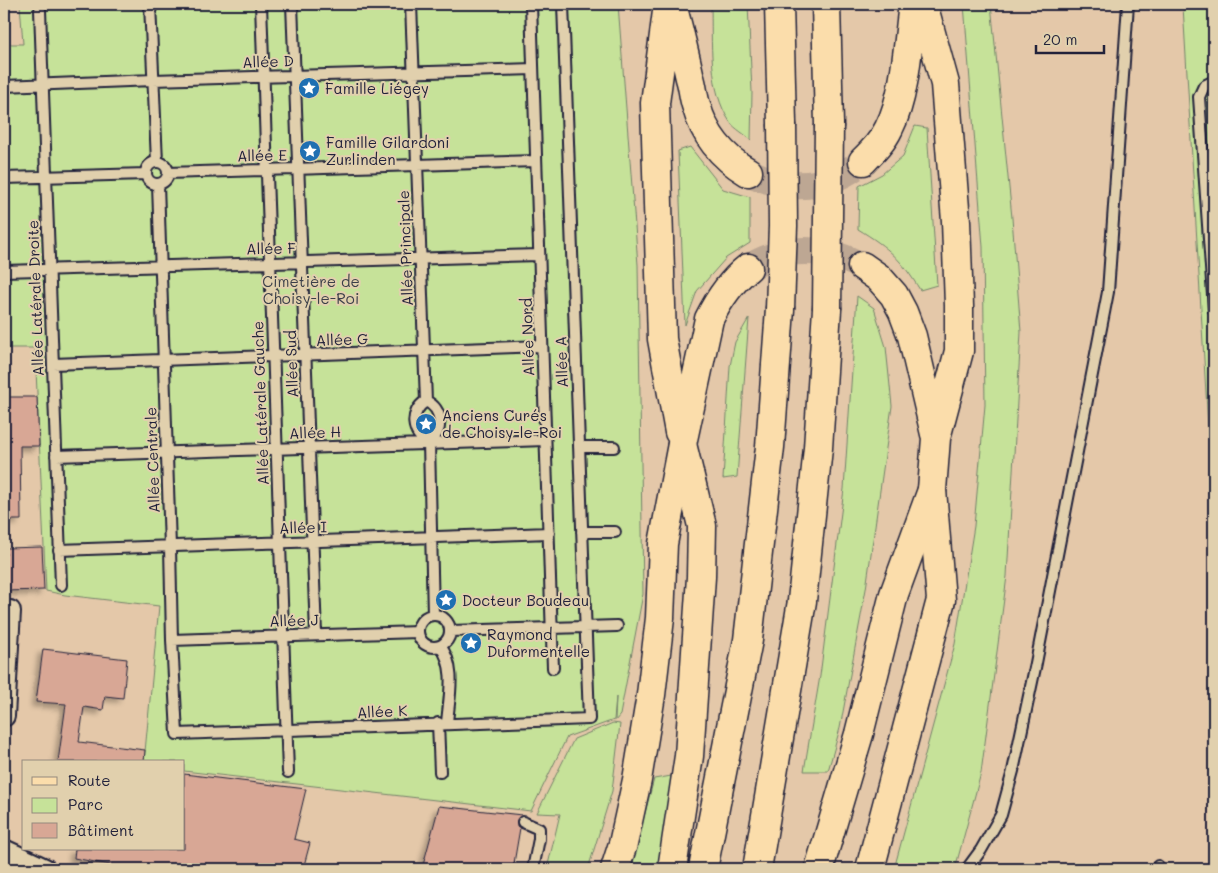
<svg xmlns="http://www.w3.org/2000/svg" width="1218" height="873" viewBox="0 0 1218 873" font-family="Mali,sans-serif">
  <defs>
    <filter id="shadow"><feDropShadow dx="-4.5" dy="4.5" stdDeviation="2.5" flood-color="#0004"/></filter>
  </defs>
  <rect width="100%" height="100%" fill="#e4c8a9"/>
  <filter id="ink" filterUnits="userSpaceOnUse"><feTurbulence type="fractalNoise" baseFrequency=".02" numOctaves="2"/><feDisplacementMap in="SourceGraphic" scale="10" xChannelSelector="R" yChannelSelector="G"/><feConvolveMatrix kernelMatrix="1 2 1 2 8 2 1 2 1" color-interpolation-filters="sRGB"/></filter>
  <g filter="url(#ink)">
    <!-- green -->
    <path fill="#c6e299" stroke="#74826a" d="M 20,4 L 618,4 L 638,265 L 643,594 L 620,715 L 615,721 L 616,697 L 614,720 L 567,737 L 531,811 L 184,771 L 184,762 L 144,762 L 159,606 L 65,595 L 46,591 L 35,348 L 4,348 L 4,44 L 23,44 Z
      M 711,4 L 748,4 L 752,92 L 751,140 C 745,134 735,129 730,122 C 708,89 712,42 711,4 Z
      M 964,4 L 991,4 L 1012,218 L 1021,332 L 1007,576 L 981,773 L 955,869 L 894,869 L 955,644 L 974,526 L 985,405 L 983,247 Z
      M 1183,6 L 1214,6 L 1214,528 Z
      M 915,126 L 927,128 L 937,285 L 920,290 C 901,259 889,248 858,229 L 859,186 L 882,174 L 903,156 Z
      M 690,147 L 723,189 L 750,197 L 750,243 L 726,258 L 697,291 L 685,325 L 678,151 Z
      M 857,296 L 874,308 L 886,347 L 892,406 L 866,589 L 840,728 L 828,771 L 804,771 L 820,676 L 844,489 Z
      M 749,318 L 737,477 L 723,479 L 730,366 L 735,342 Z
      M 613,723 L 620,724 L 612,791 L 588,869 L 547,869 L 560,814 L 537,813 L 574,739 Z
      M 677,775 L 666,869 L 630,869 L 654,779 Z"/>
    <!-- building -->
    <path fill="#d8a795" stroke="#22223b" filter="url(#shadow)" d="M 4,397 L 37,397 L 39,446 L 20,446 L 21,520 L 4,520 Z
      M 42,547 L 44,590 L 4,591 L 4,555 L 6,555 L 6,548 Z
      M 43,649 L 127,659 L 123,698 L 105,696 L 103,710 L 84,707 L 79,742 L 145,750 L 144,762 L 58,762 L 66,704 L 36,702 Z
      M 184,774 L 306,789 L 294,839 L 310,843 L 303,869 L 121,869 L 121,867 L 74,858 L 75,849 L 184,849 Z
      M 439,806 L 522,815 L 517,820 L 517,826 L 520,828 L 513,869 L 422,869 Z"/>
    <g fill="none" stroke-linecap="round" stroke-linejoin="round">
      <!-- primary-tunnel -->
      <path stroke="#bda793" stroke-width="28" stroke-dasharray="28 14" stroke-linecap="butt" d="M 748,172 C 790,192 826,190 863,161
        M 748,268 C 787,245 821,246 862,266"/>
      <!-- lane casing -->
      <g stroke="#22223b" stroke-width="14">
        <path id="lane" d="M 150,4 L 157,162
          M 261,4 L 288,772
          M 292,4 L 316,634
          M 411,4 L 426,401
          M 531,4 L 553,668
          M 40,10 L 61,585
          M 1214,81 L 1204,86 L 1199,97 L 1214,310
          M 4,86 L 153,80 L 533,69
          M146 173a11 11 0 1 1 22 0a11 11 0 1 1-22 0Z
          M 168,173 L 536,161
          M 4,178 L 146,174
          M 158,184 L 170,547 L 172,640 L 177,734 L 589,719 L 563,4
          M 4,271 L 539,255
          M 53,364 L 542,346
          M 426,401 C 444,410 443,431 429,443 C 411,434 409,412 426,401 Z
          M 429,443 L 433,615
          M 579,447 L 614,447
          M 56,456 L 545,440
          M 582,532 L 615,532
          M 59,550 L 549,533
          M418 631a16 16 0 1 1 32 0a16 16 0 1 1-32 0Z
          M 450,631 L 617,626
          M 172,640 L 418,632
          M 440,646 C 457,667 449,697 447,723
          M 438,723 L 440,772
          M 523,822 L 539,829 L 539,839 L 533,869
          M 967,869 L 981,850 L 1001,815 L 1013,771 L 1036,663 L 1108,292 L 1128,4
          M 1158,869 L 1158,866"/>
      </g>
      <!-- street casing -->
      <g stroke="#22223b" stroke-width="24">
        <path id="street" d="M 4,716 L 10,611
          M 4,850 L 45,869"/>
      </g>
      <!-- primary casing -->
      <g stroke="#22223b" stroke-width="31">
        <path id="primary" d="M 668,4 L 655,103 L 662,339 L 679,432
          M 673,8 C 679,31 685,55 690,78 C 693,87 693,96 696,105 C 704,134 722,157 748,172
          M 863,161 C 873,151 883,141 889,128 C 906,95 908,41 913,4
          M 862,266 L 879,278 L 894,295 L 903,312 L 912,336 L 935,434
          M 615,869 L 623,844 L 637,780 L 651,695 L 660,618 L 663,544 L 682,444 L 709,319 C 719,299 730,282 748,268
          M 870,869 L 941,600 L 932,490 L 936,438 L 959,351 L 959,306 L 956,221 L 945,84 L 923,4"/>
      </g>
      <!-- highway casing -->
      <g stroke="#22223b" stroke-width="31">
        <path id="highway" d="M 779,4 L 782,124
          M 826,4 L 829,125
          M 672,869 L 689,756 L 701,577 L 702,526 L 682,444
          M 703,869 L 748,640 L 770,447 L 780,309
          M 757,869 L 802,601 L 818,448 L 827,309
          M 819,869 L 859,734 L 894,594 L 932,490"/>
      </g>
      <!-- lane -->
      <use href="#lane" stroke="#e1d0ad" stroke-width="10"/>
      <!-- street -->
      <use href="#street" stroke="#e1d0ad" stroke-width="20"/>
      <!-- primary -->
      <use href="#primary" stroke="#fbddab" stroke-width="28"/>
      <!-- highway -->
      <use href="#highway" stroke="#fbddab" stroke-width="28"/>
      <!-- highway-bridge casing -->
      <g stroke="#22223b" stroke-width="31" stroke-linecap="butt">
        <path id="highway-bridge" d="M 780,309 L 783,226 L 782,124
          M 827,309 L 829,125"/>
      </g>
      <!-- highway-bridge -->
      <use href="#highway-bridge" stroke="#fbddab" stroke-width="28"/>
    </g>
  </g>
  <!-- icons -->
  <defs>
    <g id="sight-disc" transform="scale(1.125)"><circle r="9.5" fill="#1f6fb2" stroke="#e1d0ad"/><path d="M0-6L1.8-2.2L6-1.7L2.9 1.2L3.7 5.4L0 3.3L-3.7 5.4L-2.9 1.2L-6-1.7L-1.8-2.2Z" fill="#fff"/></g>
  </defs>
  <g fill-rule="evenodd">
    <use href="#sight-disc" x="309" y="88"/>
    <use href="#sight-disc" x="310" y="151"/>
    <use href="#sight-disc" x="426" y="424"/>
    <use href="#sight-disc" x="446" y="600"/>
    <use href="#sight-disc" x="471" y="643"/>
  </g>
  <g text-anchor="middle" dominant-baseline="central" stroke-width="4" stroke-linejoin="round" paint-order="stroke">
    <!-- street labels -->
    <g font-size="15" fill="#22223b" stroke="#e1d0ad">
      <text transform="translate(268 61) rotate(-2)">Allée D</text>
      <text transform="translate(262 155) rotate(-1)">Allée E</text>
      <text transform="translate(271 248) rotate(-1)">Allée F</text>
      <text transform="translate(405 248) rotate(-92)">Allée Principale</text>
      <text transform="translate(35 298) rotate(-92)">Allée Latérale Droite</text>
      <text transform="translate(527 337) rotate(-92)">Allée Nord</text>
      <text transform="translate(342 339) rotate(-2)">Allée G</text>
      <text transform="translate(561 362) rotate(-92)">Allée A</text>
      <text transform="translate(291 364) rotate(-92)">Allée Sud</text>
      <text transform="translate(260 403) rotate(-92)">Allée Latérale Gauche</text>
      <text transform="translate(315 432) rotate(-2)">Allée H</text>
      <text transform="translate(152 460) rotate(-92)">Allée Centrale</text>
      <text transform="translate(303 527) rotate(-2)">Allée I</text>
      <text transform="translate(294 620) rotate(-2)">Allée J</text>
      <text transform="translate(382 711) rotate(-3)">Allée K</text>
    </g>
    <!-- poi labels -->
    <g font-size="15" fill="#22223b" stroke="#e1d0ad" text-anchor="start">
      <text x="325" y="88">Famille Liégey</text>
      <text x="326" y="142">Famille Gilardoni<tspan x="326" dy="17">Zurlinden</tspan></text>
      <text x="442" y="415">Anciens Curés<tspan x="442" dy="17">de Choisy-le-Roi</tspan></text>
      <text x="462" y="600">Docteur Boudeau</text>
      <text x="487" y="634">Raymond<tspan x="487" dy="17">Duformentelle</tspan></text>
    </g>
    <!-- park labels -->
    <g font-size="15" fill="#3b3f49" stroke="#e1d0ad">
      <text x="311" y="281">Cimetière de<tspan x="311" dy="17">Choisy-le-Roi</tspan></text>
    </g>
  </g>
  <!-- margin -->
  <rect width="1218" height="873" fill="none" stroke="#e1d0ad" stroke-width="20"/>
  <rect x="10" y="10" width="1198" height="853" fill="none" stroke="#22223b" stroke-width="2" filter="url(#ink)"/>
  <!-- legend -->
  <rect x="22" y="760" width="162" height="90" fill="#e1d0ad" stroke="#958a7f"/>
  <rect x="32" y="777" width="25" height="8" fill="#fbddab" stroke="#958a7f"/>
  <text x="68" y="786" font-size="15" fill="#22223b">Route</text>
  <rect x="32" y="798" width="25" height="15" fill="#c6e299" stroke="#958a7f"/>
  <text x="68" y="810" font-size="15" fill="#22223b">Parc</text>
  <rect x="32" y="823" width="25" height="15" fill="#d8a795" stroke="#958a7f"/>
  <text x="68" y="836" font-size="15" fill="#22223b">Bâtiment</text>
  <!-- scale -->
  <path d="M1036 45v8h68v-8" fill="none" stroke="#22223b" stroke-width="2.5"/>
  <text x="1043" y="45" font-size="15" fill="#22223b" stroke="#e1d0ad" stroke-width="4" paint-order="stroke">20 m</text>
</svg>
